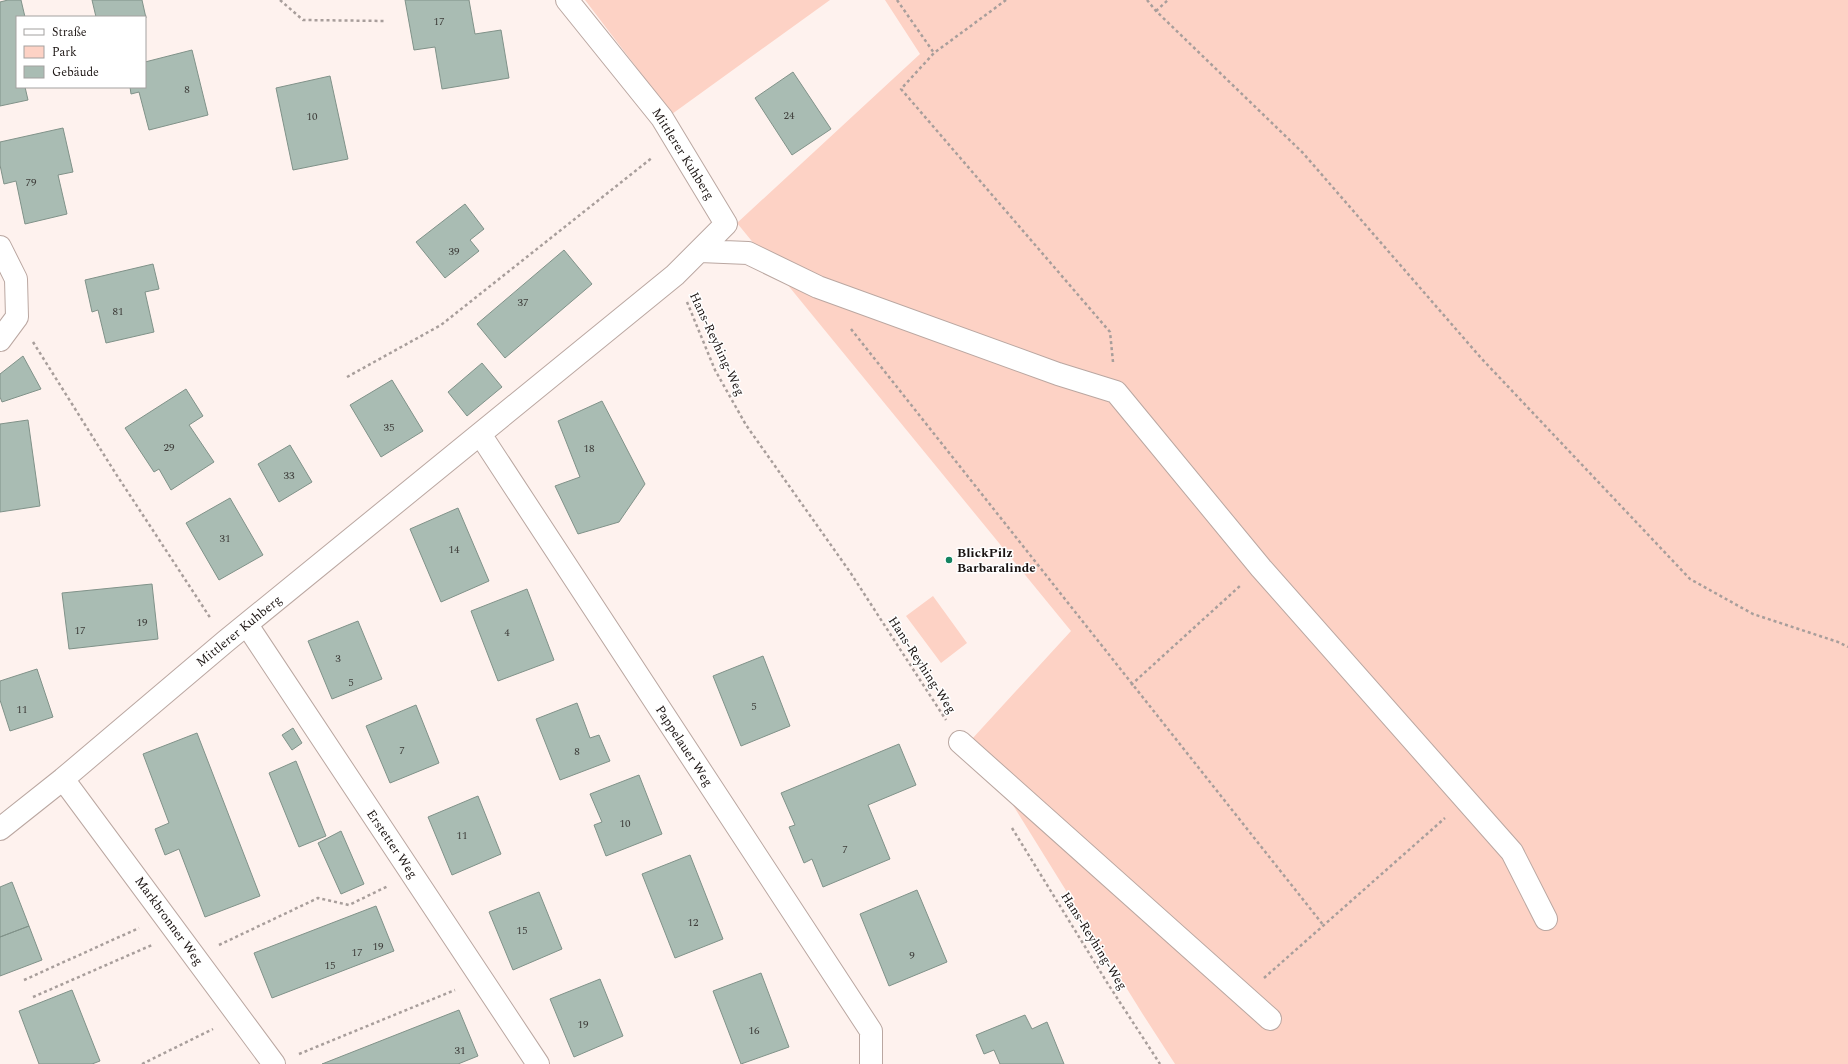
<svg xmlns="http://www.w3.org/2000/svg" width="1848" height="1064" viewBox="0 0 1848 1064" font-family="Spectral,serif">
  <rect width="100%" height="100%" fill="#fef2ee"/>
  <!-- green -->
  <path fill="#fdd2c5" d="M 585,0 L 830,0 L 672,114 Z
    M 885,0 L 1848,0 L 1848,1064 L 1175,1064 L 1142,1013 L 972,739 L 1071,631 L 737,223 L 920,54 Z
    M 933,596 L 967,643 L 941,663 L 906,616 Z"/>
  <!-- building -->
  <path fill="#a9bcb3" stroke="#809289" d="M 8,0 L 21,0 L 25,17 L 17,17 L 17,87 L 25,87 L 28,100 L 0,106 L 0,2 Z
    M 92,0 L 142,0 L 146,18 L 96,17 Z
    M 405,0 L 469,0 L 475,34 L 501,30 L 509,78 L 442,89 L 435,47 L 414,50 Z
    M 192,50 L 208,115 L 149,130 L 139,92 L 131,94 L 130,87 L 145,87 L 145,62 Z
    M 793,72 L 831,129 L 792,155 L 755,98 Z
    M 330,76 L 348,159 L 293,170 L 276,88 Z
    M 63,128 L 73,172 L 58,175 L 67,214 L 25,224 L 16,181 L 4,184 L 0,165 L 0,142 Z
    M 465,204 L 484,229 L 470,240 L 479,251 L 445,278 L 416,242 Z
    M 564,250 L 592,284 L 505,358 L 477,324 Z
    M 153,264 L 159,289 L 145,292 L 154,332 L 106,343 L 98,310 L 92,312 L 85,280 Z
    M 23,356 L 41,389 L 2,402 L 0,397 L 0,374 Z
    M 482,363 L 502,387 L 467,416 L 448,392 Z
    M 392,380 L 423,431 L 381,457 L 350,405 Z
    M 186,389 L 203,416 L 189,425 L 214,462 L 171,490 L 159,469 L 154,472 L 125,428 Z
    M 602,401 L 645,484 L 619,522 L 578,534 L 555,486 L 580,477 L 558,421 Z
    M 28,420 L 40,506 L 0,512 L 0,424 Z
    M 290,445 L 312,482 L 279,502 L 258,464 Z
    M 230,498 L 263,555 L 219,580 L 186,523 Z
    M 458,508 L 489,581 L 441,602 L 410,529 Z
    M 152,584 L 158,639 L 69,649 L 62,593 Z
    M 527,589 L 554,660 L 498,681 L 471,611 Z
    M 358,621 L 382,679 L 332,699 L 308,641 Z
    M 763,656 L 790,726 L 741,746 L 713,676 Z
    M 37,669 L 53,717 L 10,731 L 0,700 L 0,681 Z
    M 577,703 L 590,738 L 599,735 L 610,761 L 560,780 L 536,719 Z
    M 416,705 L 439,763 L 390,783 L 366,726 Z
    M 293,728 L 302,743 L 292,750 L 282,735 Z
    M 197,733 L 260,896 L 205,917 L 179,849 L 165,855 L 155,829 L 169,823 L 143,754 Z
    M 899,744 L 916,785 L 868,805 L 890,859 L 823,887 L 812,859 L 804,863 L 789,827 L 795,825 L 781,793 Z
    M 296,761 L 326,836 L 299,847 L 269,773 Z
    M 639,775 L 662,834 L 606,856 L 594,825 L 602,822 L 590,794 Z
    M 478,796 L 501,854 L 452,875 L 428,817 Z
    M 341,831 L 364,884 L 341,894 L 318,843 Z
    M 690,855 L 723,939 L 675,958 L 642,874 Z
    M 12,882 L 29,926 L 0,937 L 0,887 Z
    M 917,890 L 947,962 L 889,986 L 860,914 Z
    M 539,892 L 562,949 L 513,970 L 489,912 Z
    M 376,906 L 394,951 L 272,998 L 254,953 Z
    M 29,926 L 42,960 L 0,976 L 0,937 Z
    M 761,973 L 789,1047 L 741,1064 L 713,991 Z
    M 600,979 L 623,1036 L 574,1057 L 550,999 Z
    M 72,990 L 100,1061 L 92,1064 L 39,1064 L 19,1011 Z
    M 459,1010 L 478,1056 L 458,1064 L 322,1064 Z
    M 1025,1015 L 1032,1029 L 1047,1022 L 1064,1064 L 1000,1064 L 994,1050 L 984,1054 L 976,1035 Z"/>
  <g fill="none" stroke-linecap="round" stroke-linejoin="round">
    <!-- minor casing -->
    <g stroke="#baa7a1" stroke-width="24">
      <path id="minor" d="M 0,247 L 16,279 L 17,317 L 0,340
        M 700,251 L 748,253 L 818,287 L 1058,374 L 1116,392 L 1261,568 L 1512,852 L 1546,919
        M 480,434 L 871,1031 L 871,1064
        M 247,625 L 538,1064
        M 960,742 L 1270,1019
        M 63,779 L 274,1064
        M 0,829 L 63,779 L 226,641 L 675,275 L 726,224 L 662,118 L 567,0"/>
    </g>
    <!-- path -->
    <path stroke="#a89e9b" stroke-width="2.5" stroke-dasharray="3 3" stroke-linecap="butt" d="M 280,0 L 303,20 L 386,21
      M 897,0 L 934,53
      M 1006,0 L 934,53 L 901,89 L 1110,332 L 1113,362
      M 1147,0 L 1156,11 L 1303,153 L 1481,358 L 1690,579 L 1753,614 L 1838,642 L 1848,647
      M 1156,11 L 1168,0
      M 687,302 L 715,370 L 746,425 L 850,572 L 946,720
      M 851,329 L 1324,926
      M 33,342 L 116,474 L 211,619
      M 347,377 L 441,325 L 653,157
      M 1131,685 L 1241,585
      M 1012,828 L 1108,984 L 1160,1064
      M 219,945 L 318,898 L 349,905 L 388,886
      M 1264,978 L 1445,818
      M 24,980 L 139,928
      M 33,997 L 152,945
      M 299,1054 L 455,990
      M 142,1064 L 213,1029"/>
    <!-- minor -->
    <use href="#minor" stroke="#fff" stroke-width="22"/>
  </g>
  <!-- markers -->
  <circle fill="#148360" stroke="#fff" stroke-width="1.5" cx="949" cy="560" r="4"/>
  <g text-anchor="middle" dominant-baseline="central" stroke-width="3" stroke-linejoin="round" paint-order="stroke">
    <!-- number labels -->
    <g font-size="11" fill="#3e3d3a">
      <text x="439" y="21">17</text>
      <text x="187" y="89">8</text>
      <text x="789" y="115">24</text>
      <text x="312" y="116">10</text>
      <text x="31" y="182">79</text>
      <text x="454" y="251">39</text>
      <text x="523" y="302">37</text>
      <text x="118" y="311">81</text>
      <text x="389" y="427">35</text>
      <text x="169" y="447">29</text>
      <text x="589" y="448">18</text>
      <text x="289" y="475">33</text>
      <text x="225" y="538">31</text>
      <text x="454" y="549">14</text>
      <text x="142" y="622">19</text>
      <text x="80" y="630">17</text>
      <text x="507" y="632">4</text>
      <text x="338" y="658">3</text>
      <text x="351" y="682">5</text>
      <text x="754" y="706">5</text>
      <text x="22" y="709">11</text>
      <text x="402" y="750">7</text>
      <text x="577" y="751">8</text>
      <text x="625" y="823">10</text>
      <text x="462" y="835">11</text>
      <text x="845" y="849">7</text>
      <text x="693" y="922">12</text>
      <text x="522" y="930">15</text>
      <text x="378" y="946">19</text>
      <text x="357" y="952">17</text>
      <text x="912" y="955">9</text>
      <text x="330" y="965">15</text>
      <text x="583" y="1024">19</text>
      <text x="754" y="1030">16</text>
      <text x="460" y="1050">31</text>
    </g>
    <!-- street labels -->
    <g font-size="13" fill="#1a1311" stroke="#fff">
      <text transform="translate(683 154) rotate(58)">Mittlerer Kuhberg</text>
      <text transform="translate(717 344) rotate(65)">Hans-Reyhing-Weg</text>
      <text transform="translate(239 631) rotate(-39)">Mittlerer Kuhberg</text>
      <text transform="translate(922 665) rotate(57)">Hans-Reyhing-Weg</text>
      <text transform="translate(684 746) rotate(57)">Pappelauer Weg</text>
      <text transform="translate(392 844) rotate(56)">Erstetter Weg</text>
      <text transform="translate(169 921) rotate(54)">Markbronner Weg</text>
      <text transform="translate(1094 941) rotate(58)">Hans-Reyhing-Weg</text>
    </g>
    <!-- poi labels -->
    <g font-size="13" font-weight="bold" fill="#1a1311" stroke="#fff" text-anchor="start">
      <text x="957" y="553">BlickPilz<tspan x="957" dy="15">Barbaralinde</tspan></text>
    </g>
  </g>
  <!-- legend -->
  <rect x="16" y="16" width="130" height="72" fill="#ffffff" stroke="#a3a1a0"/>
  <rect x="24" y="29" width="20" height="6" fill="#ffffff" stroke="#a3a1a0"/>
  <text x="52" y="36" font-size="12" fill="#1a1311">Straße</text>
  <rect x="24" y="46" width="20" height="12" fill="#fdd2c5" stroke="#a3a1a0"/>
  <text x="52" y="56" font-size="12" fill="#1a1311">Park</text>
  <rect x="24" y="66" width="20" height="12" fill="#a9bcb3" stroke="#a3a1a0"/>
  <text x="52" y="76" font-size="12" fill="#1a1311">Gebäude</text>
</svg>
